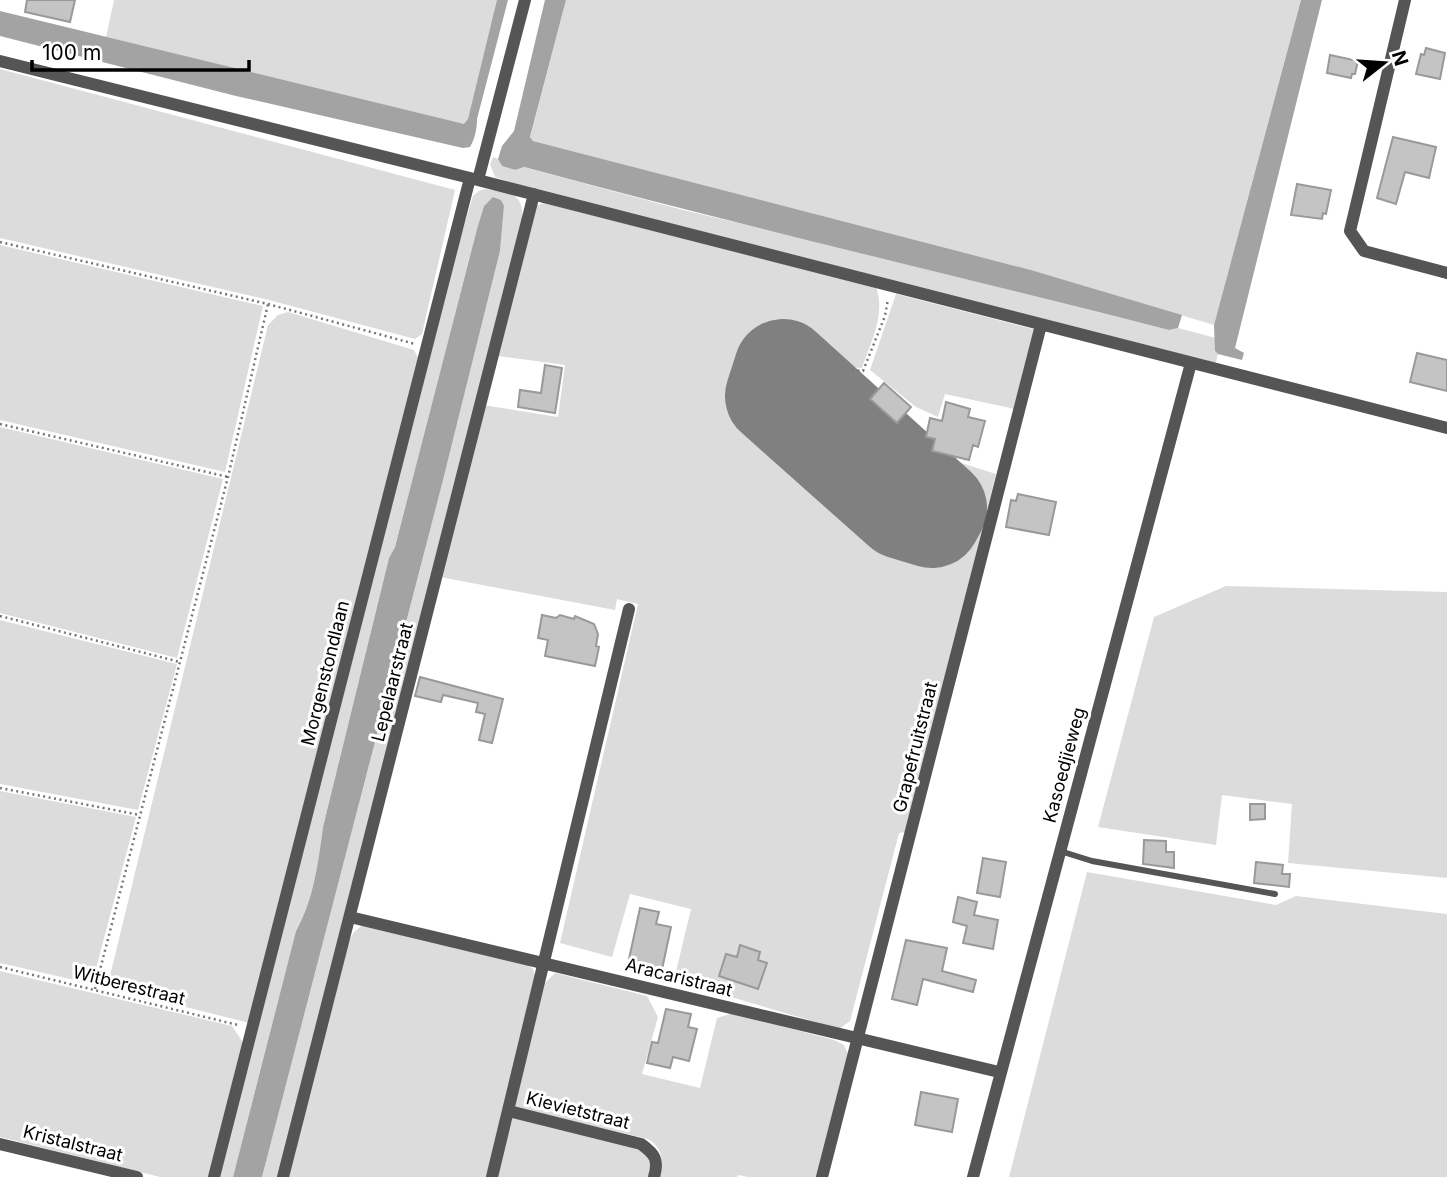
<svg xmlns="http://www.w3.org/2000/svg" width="1447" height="1177" viewBox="0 0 1447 1177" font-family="Inter,sans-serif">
  <rect width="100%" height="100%" fill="#fff"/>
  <!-- green -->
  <path fill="#dcdcdc" d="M 114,0 L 498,0 L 468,120 L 464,125 L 106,37 Z
    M 566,0 L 1301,0 L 1214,325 L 1031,270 L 533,141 L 530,138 Z
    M 0,69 L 455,190 L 422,334 L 415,339 L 269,300 L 0,238 Z
    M 493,157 L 498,159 L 502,166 L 515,170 L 523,167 L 683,210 L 840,247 L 1169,330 L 1178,328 L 1216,338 L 1215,351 L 1218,354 L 1215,366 L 516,184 L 495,177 L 490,164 Z
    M 485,189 C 509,192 525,193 522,221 L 278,1177 L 262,1177 L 442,484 L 500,251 L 504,206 L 494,197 L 484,206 L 477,229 L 395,547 L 389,558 L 323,827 C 318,863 314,899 296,931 L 233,1177 L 219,1177 L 448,280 L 473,196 L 479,191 Z
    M 544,203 L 876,287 C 886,314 871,341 862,368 L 849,367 L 831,407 L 783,363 L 771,398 L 902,513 L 935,523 L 943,508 L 912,481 L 924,451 L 996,474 L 906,832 L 899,833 L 850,1021 L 839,1029 L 674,980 L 691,909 L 630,894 L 612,957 L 560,943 L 638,604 L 617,599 L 615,610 L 440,577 L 483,405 L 558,417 L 565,365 L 499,356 L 535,206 Z
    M 0,245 L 263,306 L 225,472 L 0,420 Z
    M 896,294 L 1037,330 L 1015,409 L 945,394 L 938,417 L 916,407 L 870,370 Z
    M 288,312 L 414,350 L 418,358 L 249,1023 L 111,988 L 109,980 L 268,325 L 278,315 Z
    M 0,427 L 223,479 L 177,658 L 0,613 Z
    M 1226,586 L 1447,592 L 1447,878 L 1288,863 L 1292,804 L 1222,795 L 1216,845 L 1098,827 L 1154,617 Z
    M 0,620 L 177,664 L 138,810 L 0,784 Z
    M 0,791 L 136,817 L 92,984 L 0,963 Z
    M 1087,872 L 1276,905 L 1296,896 L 1447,914 L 1447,1177 L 1009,1177 Z
    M 363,925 L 525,963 L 533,969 L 536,979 L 486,1177 L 287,1177 L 349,941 L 354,932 Z
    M 0,971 L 232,1026 L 244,1044 L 208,1177 L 160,1177 L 0,1137 Z
    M 555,973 L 647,996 L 658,1017 L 642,1074 L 700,1088 L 717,1018 L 733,1013 L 834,1040 L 844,1045 L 849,1056 L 818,1177 L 748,1177 L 738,1175 L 737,1177 L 660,1177 C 664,1162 663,1148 648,1139 L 513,1107 L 545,983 Z
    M 513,1116 L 640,1147 L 652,1164 L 649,1177 L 497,1177 Z"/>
  <!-- water -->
  <path fill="#a3a3a3" d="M 497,0 L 508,0 L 477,119 C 477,128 475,139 470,147 L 463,148 L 236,96 L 0,36 L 0,11 L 464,124 L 468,119 Z
    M 545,0 L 566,0 L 530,137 L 533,141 L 1031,270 L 1182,315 L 1178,328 L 1169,330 C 954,275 738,225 524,167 L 515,170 L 502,166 L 498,159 L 502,146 L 514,131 Z
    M 1301,0 L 1322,0 L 1235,348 L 1244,353 L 1242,360 L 1218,354 L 1215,351 L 1214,325 Z
    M 493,197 L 501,200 L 504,206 L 500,251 L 442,484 L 262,1177 L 233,1177 L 296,931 C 314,899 318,863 323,827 L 389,558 L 395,547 L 477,229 L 484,206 Z"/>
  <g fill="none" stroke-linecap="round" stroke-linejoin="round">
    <!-- runway -->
    <path stroke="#808080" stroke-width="98" d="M 783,368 L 938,508 L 932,519 L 902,510 L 774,396 Z"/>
  </g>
  <!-- building -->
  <path fill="#c4c4c4" stroke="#999" stroke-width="2" d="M 27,0 L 75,0 L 70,22 L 25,12 Z
    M 1426,48 L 1445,53 L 1440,79 L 1416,74 L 1421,54 L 1424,55 Z
    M 1330,55 L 1358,61 L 1355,74 L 1352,74 L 1351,78 L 1327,73 Z
    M 1393,137 L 1436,147 L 1429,178 L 1405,172 L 1396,204 L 1377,198 Z
    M 1297,184 L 1331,190 L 1326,214 L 1323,213 L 1322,219 L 1291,215 Z
    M 1417,353 L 1447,360 L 1447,391 L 1410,382 Z
    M 545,365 L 562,368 L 555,413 L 518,407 L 520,390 L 541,393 Z
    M 884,383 L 911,407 L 897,423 L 870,399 Z
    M 946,402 L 970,409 L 968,417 L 985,421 L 978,447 L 973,445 L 969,460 L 932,451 L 935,439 L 926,437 L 930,418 L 942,421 Z
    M 1018,494 L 1056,502 L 1049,535 L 1006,527 L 1011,500 L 1016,501 Z
    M 542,615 L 556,618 L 560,615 L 574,619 L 575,616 L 594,624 L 598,634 L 596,646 L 599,647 L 595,666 L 545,656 L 548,640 L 538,638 Z
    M 420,677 L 503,699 L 492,743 L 479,740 L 485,714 L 476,712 L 478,703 L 443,695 L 441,702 L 415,696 Z
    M 1250,804 L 1265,804 L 1265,819 L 1250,820 Z
    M 1144,840 L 1166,841 L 1166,852 L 1174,852 L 1174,868 L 1143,864 Z
    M 983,858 L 1006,862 L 1000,897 L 977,893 Z
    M 1256,862 L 1283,865 L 1282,874 L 1290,874 L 1289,887 L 1254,883 Z
    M 958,897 L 977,902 L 974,915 L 998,920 L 993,949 L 963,943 L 967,926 L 953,922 Z
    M 640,908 L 659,912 L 656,924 L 671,927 L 661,974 L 643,970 L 645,963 L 629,959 Z
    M 906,940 L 947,948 L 942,971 L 976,980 L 973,992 L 923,979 L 917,1005 L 892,999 Z
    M 740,945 L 760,952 L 758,960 L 767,963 L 758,989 L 719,976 L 726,954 L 737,957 Z
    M 666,1009 L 691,1014 L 688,1027 L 697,1029 L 689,1061 L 673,1057 L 670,1068 L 647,1063 L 652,1042 L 658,1043 Z
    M 921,1092 L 958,1099 L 952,1132 L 915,1125 Z"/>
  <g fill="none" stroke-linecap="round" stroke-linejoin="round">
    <!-- path -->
    <path stroke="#777" stroke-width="2.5" stroke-dasharray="2 3.5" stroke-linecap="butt" d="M 0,242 L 268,304 L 415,344
      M 852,370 L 863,371 L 885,316 L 888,299
      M 0,424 L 228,477
      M 0,616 L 180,662
      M 0,788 L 140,815
      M 0,967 L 238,1025
      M 95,989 L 228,477 L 268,304"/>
    <!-- service -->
    <path stroke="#555" stroke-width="6" d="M 1060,851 L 1092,861 L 1275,894"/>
    <!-- minor -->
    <path stroke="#555" stroke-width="12" d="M 1405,0 L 1350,231 L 1364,251 L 1447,273
      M 0,61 L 470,178 L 1447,428
      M 478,180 L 525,0
      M 350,917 L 999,1072
      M 509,1111 L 641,1144 C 655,1154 659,1160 654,1177
      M 0,1144 L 137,1177
      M 214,1177 L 470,178
      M 283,1177 L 534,194
      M 492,1177 L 629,609
      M 822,1177 L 1041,325
      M 973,1177 L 1191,363"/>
  </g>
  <g text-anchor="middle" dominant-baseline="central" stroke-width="6" stroke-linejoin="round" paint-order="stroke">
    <!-- street labels -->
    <g font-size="18" fill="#000" stroke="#fff">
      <text transform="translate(325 673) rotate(-76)">Morgenstondlaan</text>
      <text transform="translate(392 682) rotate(-76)">Lepelaarstraat</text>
      <text transform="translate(915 747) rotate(-76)">Grapefruitstraat</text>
      <text transform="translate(1064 765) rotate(-75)">Kasoedjieweg</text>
      <text transform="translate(679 977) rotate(14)">Aracaristraat</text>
      <text transform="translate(129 985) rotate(14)">Witberestraat</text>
      <text transform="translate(578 1110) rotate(14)">Kievietstraat</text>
      <text transform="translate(73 1143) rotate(14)">Kristalstraat</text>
    </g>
  </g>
  <!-- north arrow -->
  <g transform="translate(1384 63) rotate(73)" stroke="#ffffff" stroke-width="5" paint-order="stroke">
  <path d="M0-5L12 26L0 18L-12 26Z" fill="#000000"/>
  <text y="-10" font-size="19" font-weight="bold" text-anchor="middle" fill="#000000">N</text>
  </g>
  <!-- scale -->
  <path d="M32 60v10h217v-10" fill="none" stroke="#000000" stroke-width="3.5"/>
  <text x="42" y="60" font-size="21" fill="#000000" stroke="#ffffff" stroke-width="5" paint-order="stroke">100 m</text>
</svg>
